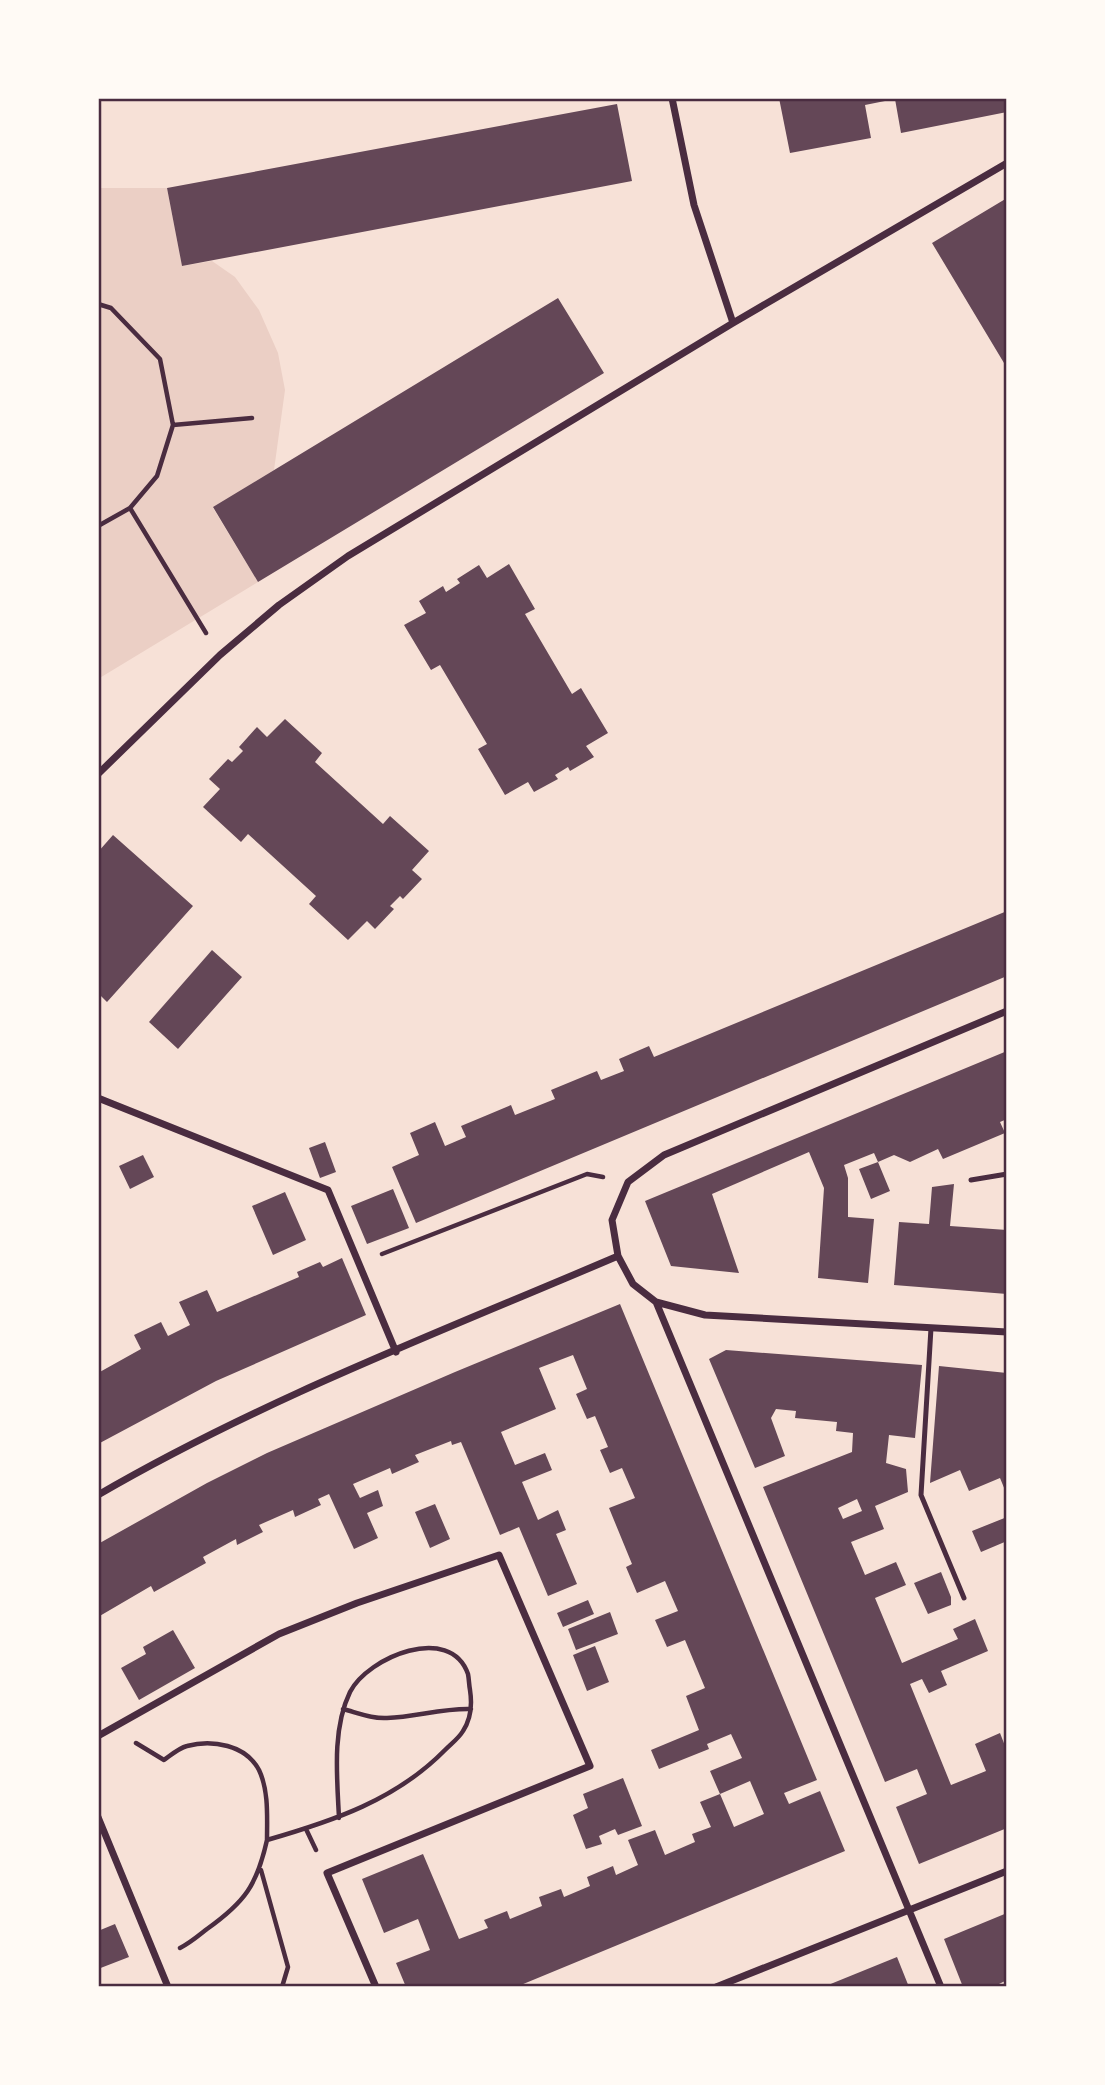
<svg xmlns="http://www.w3.org/2000/svg" width="1105" height="2085" viewBox="0 0 1105 2085" font-family="Inter,sans-serif">
  <rect width="100%" height="100%" fill="#f7e1d7"/>
  <!-- green -->
  <path fill="#ebcfc5" d="M 98,188 L 167,188 L 182,266 L 212,261 L 235,277 L 259,310 L 278,353 L 285,390 L 274,470 L 213,508 L 258,582 L 98,679 Z"/>
  <!-- building -->
  <path fill="#644757" fill-rule="evenodd" d="M 779,98 L 1007,98 L 1007,112 L 901,133 L 895,99 L 865,105 L 871,138 L 790,153 Z
    M 617,104 L 632,181 L 182,266 L 167,188 Z
    M 1007,198 L 1007,368 L 932,243 Z
    M 558,298 L 604,373 L 258,582 L 213,507 Z
    M 509,564 L 535,609 L 525,614 L 572,694 L 581,688 L 608,733 L 586,746 L 594,757 L 570,771 L 568,767 L 555,775 L 558,779 L 534,792 L 528,782 L 505,795 L 478,749 L 487,744 L 440,665 L 431,670 L 404,625 L 426,613 L 419,601 L 443,586 L 446,592 L 460,583 L 457,579 L 479,565 L 487,578 Z
    M 285,719 L 322,753 L 315,762 L 383,824 L 390,816 L 429,851 L 412,870 L 422,879 L 403,899 L 400,896 L 390,906 L 394,909 L 375,929 L 367,921 L 348,940 L 309,904 L 316,896 L 248,834 L 241,842 L 203,807 L 220,789 L 209,779 L 228,759 L 232,762 L 243,751 L 239,747 L 257,727 L 267,737 Z
    M 113,835 L 193,906 L 107,1002 L 98,993 L 98,852 Z
    M 1007,911 L 1007,976 L 416,1223 L 392,1167 L 419,1155 L 410,1133 L 435,1122 L 445,1146 L 466,1137 L 461,1126 L 485,1116 L 511,1105 L 515,1115 L 555,1099 L 551,1090 L 597,1071 L 601,1080 L 624,1071 L 619,1059 L 649,1046 L 654,1057 Z
    M 212,950 L 242,977 L 178,1049 L 149,1022 Z
    M 1007,1051 L 1007,1119 L 1000,1122 L 1005,1133 L 943,1159 L 938,1149 L 910,1162 L 894,1155 L 878,1162 L 874,1153 L 844,1165 L 848,1178 L 848,1217 L 874,1219 L 868,1283 L 818,1278 L 824,1188 L 809,1152 L 712,1194 L 739,1273 L 671,1266 L 645,1201 Z
    M 325,1142 L 336,1172 L 320,1178 L 309,1148 Z
    M 143,1155 L 154,1177 L 130,1189 L 119,1166 Z
    M 878,1162 L 890,1191 L 871,1199 L 859,1169 Z
    M 954,1184 L 950,1226 L 1007,1230 L 1007,1294 L 894,1285 L 899,1222 L 929,1224 L 932,1187 Z
    M 393,1189 L 409,1228 L 367,1244 L 351,1206 Z
    M 285,1192 L 306,1240 L 273,1255 L 252,1206 Z
    M 342,1258 L 366,1315 L 216,1381 L 98,1444 L 98,1373 L 141,1349 L 134,1335 L 161,1322 L 168,1336 L 190,1325 L 179,1302 L 207,1290 L 217,1312 L 299,1277 L 297,1272 L 320,1262 L 323,1267 Z
    M 620,1304 L 817,1780 L 784,1793 L 789,1804 L 820,1791 L 845,1851 L 516,1987 L 406,1987 L 396,1963 L 430,1950 L 418,1919 L 384,1933 L 362,1879 L 423,1854 L 459,1939 L 488,1928 L 484,1920 L 507,1911 L 510,1919 L 542,1906 L 539,1897 L 561,1889 L 564,1897 L 590,1886 L 587,1877 L 613,1866 L 616,1875 L 638,1865 L 628,1840 L 655,1830 L 665,1855 L 695,1842 L 692,1834 L 711,1827 L 700,1802 L 720,1794 L 734,1827 L 764,1814 L 750,1781 L 720,1794 L 710,1771 L 742,1758 L 731,1734 L 707,1744 L 709,1749 L 659,1769 L 651,1750 L 699,1730 L 686,1696 L 705,1688 L 685,1640 L 667,1647 L 655,1620 L 678,1611 L 665,1581 L 637,1593 L 626,1567 L 632,1564 L 609,1508 L 635,1498 L 622,1468 L 610,1473 L 600,1450 L 608,1447 L 595,1416 L 587,1419 L 576,1394 L 587,1389 L 573,1355 L 539,1368 L 556,1409 L 501,1432 L 515,1465 L 545,1453 L 552,1470 L 522,1482 L 538,1520 L 558,1510 L 566,1530 L 556,1534 L 577,1584 L 548,1596 L 519,1527 L 500,1535 L 461,1442 L 452,1445 L 451,1441 L 415,1455 L 419,1462 L 392,1474 L 390,1468 L 353,1484 L 360,1498 L 378,1490 L 383,1506 L 367,1513 L 378,1538 L 354,1549 L 329,1494 L 318,1499 L 321,1505 L 295,1517 L 293,1510 L 259,1525 L 263,1532 L 237,1545 L 236,1539 L 203,1557 L 206,1563 L 154,1592 L 151,1586 L 98,1617 L 98,1544 L 207,1483 L 267,1453 L 455,1372 Z
    M 726,1350 L 922,1365 L 915,1438 L 889,1435 L 886,1463 L 906,1469 L 908,1492 L 875,1506 L 884,1529 L 851,1542 L 865,1575 L 896,1562 L 906,1585 L 875,1598 L 902,1663 L 958,1639 L 953,1629 L 975,1619 L 988,1651 L 941,1671 L 947,1685 L 929,1693 L 922,1679 L 910,1684 L 951,1785 L 986,1771 L 975,1744 L 1000,1733 L 1007,1751 L 1007,1828 L 919,1864 L 896,1807 L 927,1794 L 917,1769 L 885,1782 L 763,1487 L 852,1452 L 853,1433 L 836,1431 L 837,1422 L 795,1418 L 796,1411 L 776,1409 L 771,1418 L 785,1456 L 755,1468 L 709,1359 ZM 857,1499 L 862,1511 L 843,1519 L 838,1508 Z
    M 939,1366 L 1007,1373 L 1007,1495 L 1000,1478 L 969,1491 L 960,1470 L 930,1483 Z
    M 435,1504 L 450,1539 L 430,1548 L 415,1512 Z
    M 1007,1517 L 1007,1541 L 981,1552 L 972,1531 Z
    M 941,1572 L 951,1597 L 951,1605 L 928,1614 L 914,1583 Z
    M 588,1600 L 594,1614 L 563,1627 L 557,1613 Z
    M 610,1612 L 618,1634 L 576,1650 L 568,1629 Z
    M 173,1630 L 195,1668 L 139,1700 L 121,1668 L 146,1654 L 143,1647 Z
    M 595,1646 L 609,1682 L 587,1691 L 573,1655 Z
    M 623,1778 L 642,1826 L 618,1835 L 615,1829 L 599,1836 L 602,1844 L 586,1849 L 573,1815 L 588,1808 L 583,1794 Z
    M 1007,1913 L 1007,1980 L 993,1987 L 963,1987 L 944,1939 Z
    M 115,1924 L 129,1957 L 98,1969 L 98,1931 Z
    M 897,1957 L 909,1987 L 824,1987 L 833,1983 Z"/>
  <g fill="none" stroke-linecap="round" stroke-linejoin="round">
    <!-- path -->
    <path stroke="#4a2c40" stroke-width="4.5" d="M 98,304 L 111,308 L 160,359 L 173,425 L 157,476 L 130,508 L 98,526
      M 173,425 L 252,418
      M 130,508 L 206,633
      M 382,1254 L 587,1174 L 603,1177
      M 343,1709 C 358,1713 372,1719 387,1718 C 416,1717 442,1708 471,1709
      M 136,1743 L 164,1760 C 171,1755 179,1748 187,1746 C 212,1739 246,1745 259,1770 C 269,1791 267,1818 267,1840 C 333,1821 396,1800 445,1750 C 451,1744 459,1738 463,1731 C 471,1719 472,1703 470,1690 C 469,1685 469,1679 468,1674 C 450,1623 368,1657 350,1692 C 332,1729 337,1777 339,1818
      M 306,1829 L 316,1850
      M 261,1870 L 288,1967 L 282,1987
      M 180,1948 C 190,1943 198,1936 207,1929 C 245,1902 257,1885 267,1840"/>
    <!-- service -->
    <path stroke="#4a2c40" stroke-width="5" d="M 971,1180 L 1007,1174
      M 931,1328 L 921,1495 L 964,1598"/>
    <!-- minor -->
    <path stroke="#4a2c40" stroke-width="7" d="M 672,98 L 694,205 L 733,323
      M 98,774 L 220,655 L 279,605 L 348,556 L 733,323 L 1007,163
      M 98,1098 L 328,1190 L 396,1352
      M 618,1256 L 633,1284 L 656,1302 L 941,1987
      M 656,1302 L 705,1315 L 1007,1332
      M 98,1495 C 263,1399 443,1331 618,1256 L 612,1220 L 628,1182 L 664,1155 L 1007,1011
      M 98,1736 L 279,1634 L 357,1603 L 499,1555 L 590,1766 L 327,1873 L 376,1987
      M 98,1817 L 168,1987
      M 716,1987 L 1007,1871"/>
  </g>
  <!-- border -->
  <rect width="1105" height="2085" fill="none" stroke="#fffaf5" stroke-width="200"/>
  <rect x="100" y="100" width="905" height="1885" fill="none" stroke="#4a2c40" stroke-width="2.5"/>
</svg>
